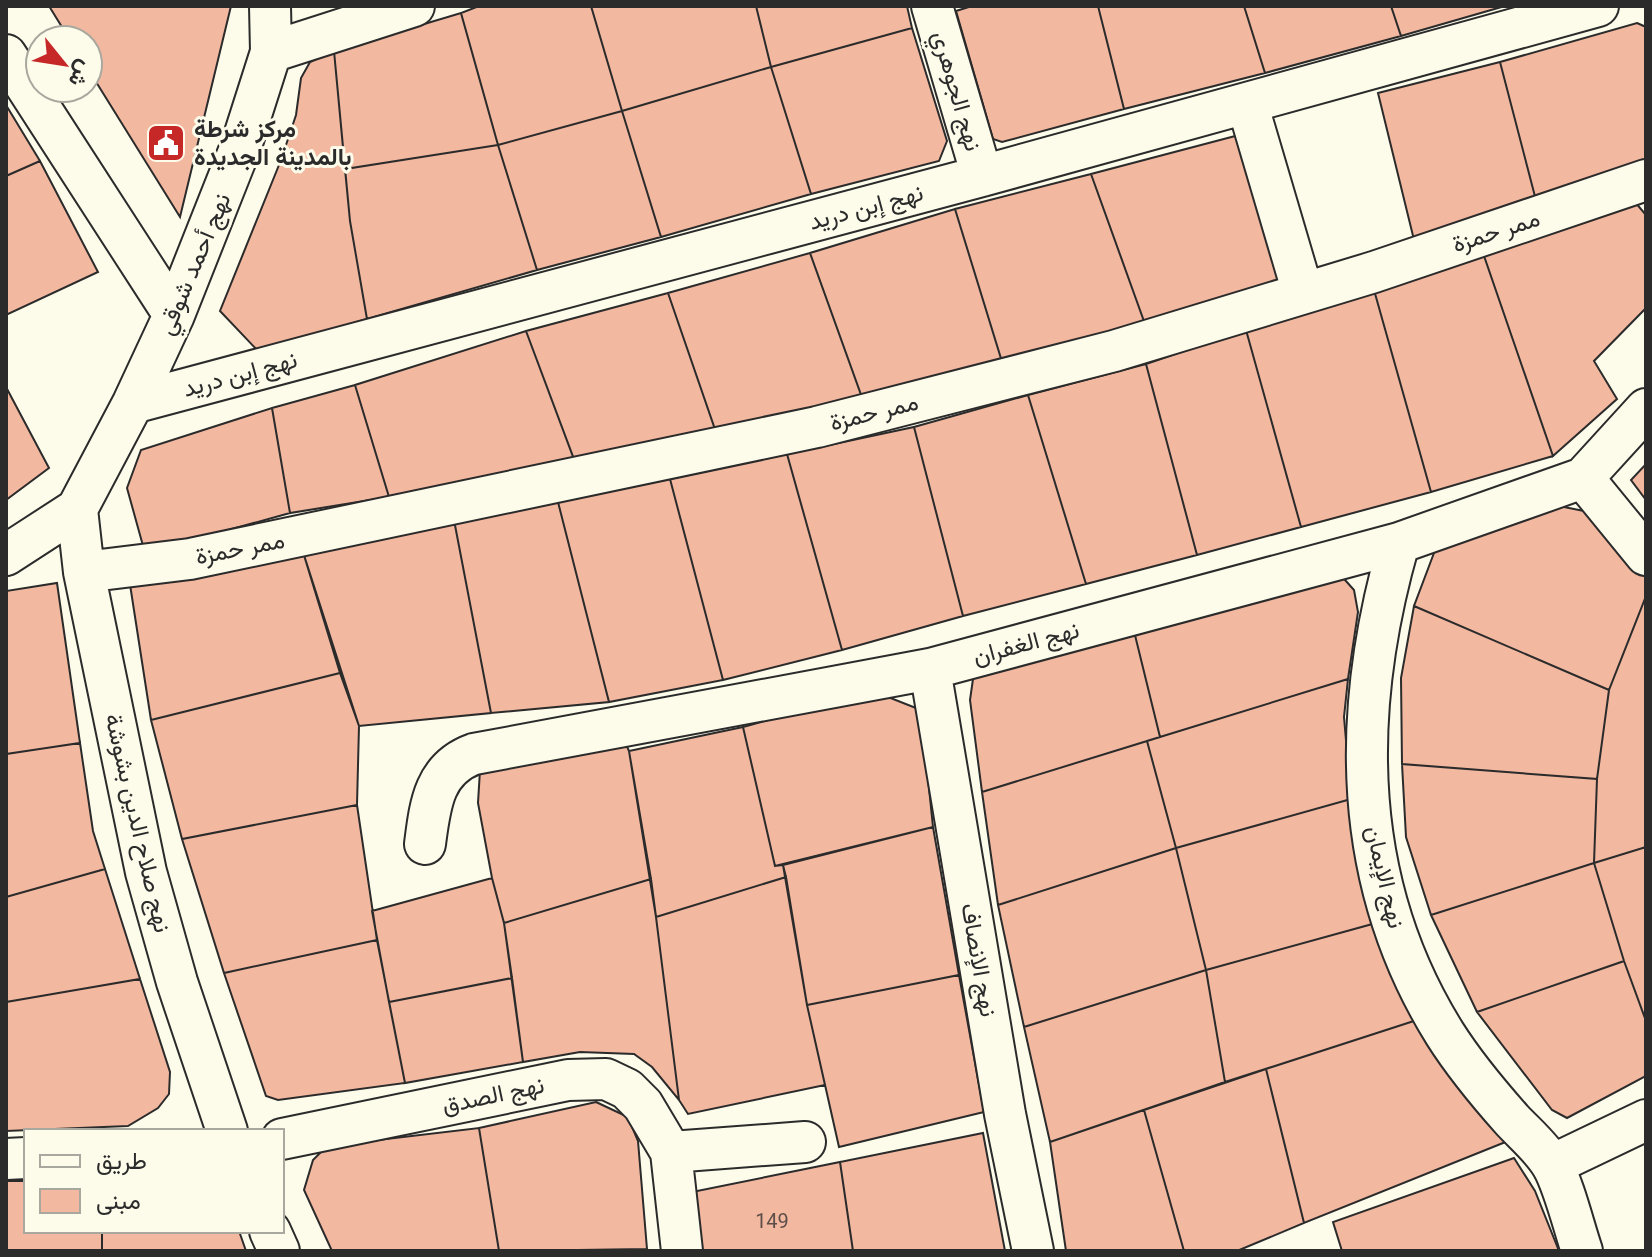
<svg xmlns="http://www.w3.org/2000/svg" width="1652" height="1257" viewBox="0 0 1652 1257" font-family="Roboto,Vazirmatn,sans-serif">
  <rect width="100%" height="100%" fill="#fdfbea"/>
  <!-- building -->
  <path fill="#f2b8a0" stroke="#2b2b2b" stroke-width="2" d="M 49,6 L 231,6 L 180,217 L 88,69 L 88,40 L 70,40 Z
    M 479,6 L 591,6 L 622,111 L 498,145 L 461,13 Z
    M 591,6 L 756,6 L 771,67 L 622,111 Z
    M 756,6 L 907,6 L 912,28 L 771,67 Z
    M 972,6 L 1098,6 L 1124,109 L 1002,142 L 993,139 L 956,11 Z
    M 1098,6 L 1244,6 L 1265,73 L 1124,109 Z
    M 1244,6 L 1391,6 L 1401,36 L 1265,73 Z
    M 1391,6 L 1505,6 L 1401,36 Z
    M 461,13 L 498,145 L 345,169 L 334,51 Z
    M 1637,23 L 1646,27 L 1646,169 L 1538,208 L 1500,62 Z
    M 912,28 L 947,141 L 939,161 L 811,194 L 771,67 Z
    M 334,51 L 350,221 L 367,319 L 258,351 L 220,311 L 281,160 L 296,115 L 301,78 L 310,62 Z
    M 1500,62 L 1538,208 L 1415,244 L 1378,93 Z
    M 771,67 L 811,194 L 661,237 L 622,111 Z
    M 6,105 L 40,161 L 6,176 Z
    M 622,111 L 661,237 L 537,270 L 498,145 Z
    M 1239,135 L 1280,283 L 1145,324 L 1091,174 Z
    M 498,145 L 537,270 L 367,319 L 350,221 L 345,169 Z
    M 40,161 L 98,272 L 6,315 L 6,176 Z
    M 1091,174 L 1145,324 L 1003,365 L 955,209 Z
    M 1635,202 L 1646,215 L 1646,308 L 1594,361 L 1617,399 L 1553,456 L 1483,253 Z
    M 955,209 L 1003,365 L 864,403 L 810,253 Z
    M 810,253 L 864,403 L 718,438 L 668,293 Z
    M 1483,253 L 1553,456 L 1431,492 L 1374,290 Z
    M 1374,290 L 1431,492 L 1301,527 L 1246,330 Z
    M 668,293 L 718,438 L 578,470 L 526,331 Z
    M 1246,330 L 1301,527 L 1197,555 L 1146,364 Z
    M 526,331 L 578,470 L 389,497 L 355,385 Z
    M 1146,364 L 1197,555 L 1086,584 L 1028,395 Z
    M 355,385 L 389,497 L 290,513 L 272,408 Z
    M 6,387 L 49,468 L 6,500 Z
    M 1028,395 L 1086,584 L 963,616 L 914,427 Z
    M 272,408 L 290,513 L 145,553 L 127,488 L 141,450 Z
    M 914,427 L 963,616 L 842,650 L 787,454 Z
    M 787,454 L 842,650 L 723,680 L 670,479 Z
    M 1646,464 L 1646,500 L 1631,480 Z
    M 670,479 L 723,680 L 609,702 L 558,502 Z
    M 558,502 L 609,702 L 491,713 L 454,520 Z
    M 1559,506 L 1589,512 L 1646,578 L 1646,596 L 1609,690 L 1414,606 L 1437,545 Z
    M 454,520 L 491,713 L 359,726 L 303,552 Z
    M 303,552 L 340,673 L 151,720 L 129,578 Z
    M 1337,571 L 1354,590 L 1358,612 L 1348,679 L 1160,737 L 1133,627 Z
    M 57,583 L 80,743 L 6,754 L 6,591 Z
    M 1646,596 L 1646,847 L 1594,863 L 1597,779 L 1609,690 Z
    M 1414,606 L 1609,690 L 1597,779 L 1402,764 L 1401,678 Z
    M 1133,627 L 1160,737 L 982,792 L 970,700 L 973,679 L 984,665 Z
    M 340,673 L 359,726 L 357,805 L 182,839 L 151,720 Z
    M 1348,679 L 1344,717 L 1351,799 L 1176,848 L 1147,741 Z
    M 861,694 L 883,695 L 921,710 L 933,827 L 775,866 L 743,727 Z
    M 743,727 L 775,866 L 783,865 L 786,877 L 656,917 L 629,751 Z
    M 1147,741 L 1176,848 L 998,905 L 982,792 Z
    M 625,742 L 629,751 L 651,879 L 504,923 L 492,878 L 478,803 L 480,770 Z
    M 80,743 L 93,831 L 105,869 L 6,897 L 6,754 Z
    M 1402,764 L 1597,779 L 1594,863 L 1431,915 L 1406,837 Z
    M 1351,799 L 1359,874 L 1376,923 L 1206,970 L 1176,848 Z
    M 357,805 L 377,940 L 224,973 L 182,839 Z
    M 933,827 L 959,975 L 807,1005 L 783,865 Z
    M 1646,847 L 1646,1021 L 1624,961 L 1594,863 Z
    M 1176,848 L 1206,970 L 1024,1027 L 998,905 Z
    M 1594,863 L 1624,961 L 1477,1012 L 1431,915 Z
    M 105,869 L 140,979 L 6,1002 L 6,897 Z
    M 786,877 L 807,1005 L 825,1085 L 688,1114 L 679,1100 L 656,917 Z
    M 492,878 L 504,923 L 512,978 L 389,1002 L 372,911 Z
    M 651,879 L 656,917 L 679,1100 L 652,1067 L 634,1054 L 580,1052 L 523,1062 L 504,923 Z
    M 1376,923 L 1390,972 L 1417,1020 L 1225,1082 L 1206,970 Z
    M 377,940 L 405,1083 L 278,1100 L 266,1096 L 224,973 Z
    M 1624,961 L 1646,1021 L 1646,1076 L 1567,1118 L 1552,1110 L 1477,1012 Z
    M 1206,970 L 1225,1082 L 1050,1142 L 1024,1027 Z
    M 959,975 L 984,1112 L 839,1147 L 807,1005 Z
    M 512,978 L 523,1062 L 405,1083 L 389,1002 Z
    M 140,979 L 170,1072 L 169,1094 L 158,1108 L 128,1126 L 6,1131 L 6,1002 Z
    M 1417,1020 L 1508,1141 L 1304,1223 L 1266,1069 Z
    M 1266,1069 L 1304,1223 L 1237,1251 L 1184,1251 L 1144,1110 Z
    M 596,1102 L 628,1117 L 638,1141 L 647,1249 L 499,1251 L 479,1128 Z
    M 1144,1110 L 1184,1251 L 1066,1251 L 1050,1142 Z
    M 479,1128 L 499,1251 L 332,1251 L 304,1190 L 313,1160 L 327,1146 Z
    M 983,1133 L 1005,1251 L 853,1251 L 840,1162 Z
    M 1514,1158 L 1535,1191 L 1559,1251 L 1342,1251 L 1333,1222 Z
    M 840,1162 L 853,1251 L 700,1251 L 692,1192 Z
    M 6,1181 L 26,1181 L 26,1231 L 102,1231 L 102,1251 L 6,1251 Z
    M 102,1231 L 239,1231 L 246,1251 L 102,1251 Z"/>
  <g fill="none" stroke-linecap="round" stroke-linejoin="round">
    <!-- minor casing -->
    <g stroke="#2b2b2b" stroke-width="44">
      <path id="minor" d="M 932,6 L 982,176
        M 271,52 L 414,6
        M 6,55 L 174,315
        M 1247,103 L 1303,293
        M 133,403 L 982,176 L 1598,6
        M 1583,478 L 1646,555
        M 77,509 L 84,572 L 146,872 L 177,982 L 227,1131
        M 1399,543 C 1351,710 1350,882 1445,1034 C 1464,1064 1488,1093 1512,1120 C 1525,1134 1542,1148 1552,1165 C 1564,1185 1574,1228 1582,1251
        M 6,555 L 77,509 L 133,403 L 174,315 L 241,146 L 271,52 L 270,6
        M 84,572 L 190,559 L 817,427 L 1114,351 L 1374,272 L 1646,180
        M 930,669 L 1005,1114 L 1033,1251
        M 425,844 C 430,806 433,769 474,754 L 930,669 L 1399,543 L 1583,478 L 1646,409
        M 282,1139 L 568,1080 L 606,1079 L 627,1089 L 643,1105 L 671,1152 L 682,1251
        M 671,1152 L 805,1142
        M 6,1159 L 26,1158
        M 1552,1165 L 1646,1120
        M 270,1231 L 279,1251"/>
    </g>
    <!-- minor -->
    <use href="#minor" stroke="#fdfbea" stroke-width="40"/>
  </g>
  <!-- icons -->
  <defs>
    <g id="civic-square" transform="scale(2)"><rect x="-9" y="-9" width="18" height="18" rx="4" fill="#c62828" stroke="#fdfbea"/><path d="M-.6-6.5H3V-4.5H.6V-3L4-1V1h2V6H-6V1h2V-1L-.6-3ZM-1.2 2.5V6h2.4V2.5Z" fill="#fff"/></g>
  </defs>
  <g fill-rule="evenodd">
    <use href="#civic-square" x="166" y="143"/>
  </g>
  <g text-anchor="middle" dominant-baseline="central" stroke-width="6" stroke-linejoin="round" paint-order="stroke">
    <!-- number labels -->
    <g font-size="20" fill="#5d4e48">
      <text x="772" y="1221">149</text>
    </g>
    <!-- street labels -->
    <g font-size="24" fill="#2b2b2b" stroke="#fdfbea">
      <text transform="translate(957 91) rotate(74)">نهج الجوهري</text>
      <text transform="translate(866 207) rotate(-15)">نهج إبن دريد</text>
      <text transform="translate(1496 231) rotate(-18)">ممر حمزة</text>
      <text transform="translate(194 264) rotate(-67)">نهج أحمد شوقي</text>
      <text transform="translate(240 374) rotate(-15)">نهج إبن دريد</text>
      <text transform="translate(874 412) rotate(-14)">ممر حمزة</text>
      <text transform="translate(240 548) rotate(-11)">ممر حمزة</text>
      <text transform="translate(1026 643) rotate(-15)">نهج الغفران</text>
      <text transform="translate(138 823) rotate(77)">نهج صلاح الدين بشوشة</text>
      <text transform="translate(1385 877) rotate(77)">نهج الإيمان</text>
      <text transform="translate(979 960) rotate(80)">نهج الإنصاف</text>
      <text transform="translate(493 1095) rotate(-12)">نهج الصدق</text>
    </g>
    <!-- poi labels -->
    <g font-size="24" font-weight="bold" fill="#2b2b2b" stroke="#fdfbea" text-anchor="start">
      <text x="194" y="129">مركز شرطة<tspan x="194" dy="28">بالمدينة الجديدة</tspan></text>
    </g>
  </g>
  <!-- border -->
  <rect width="1652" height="1257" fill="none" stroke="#2b2b2b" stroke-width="16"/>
  <!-- legend -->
  <rect x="24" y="1129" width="260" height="104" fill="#fdfbea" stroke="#a9a89e" stroke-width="2"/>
  <rect x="40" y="1155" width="40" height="12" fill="#fdfbea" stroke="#a9a89e" stroke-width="2"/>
  <text x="96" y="1169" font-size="24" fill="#2b2b2b">طريق</text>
  <rect x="40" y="1189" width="40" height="24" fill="#f2b8a0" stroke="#a9a89e" stroke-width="2"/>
  <text x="96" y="1209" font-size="24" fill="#2b2b2b">مبنى</text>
  <!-- north arrow -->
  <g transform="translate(64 64) rotate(120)"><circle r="38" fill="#fdfbea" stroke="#a9a89e" stroke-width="2"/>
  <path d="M0-6L14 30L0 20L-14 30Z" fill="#c62828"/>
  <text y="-12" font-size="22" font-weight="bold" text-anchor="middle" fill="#2b2b2b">ش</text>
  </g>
</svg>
